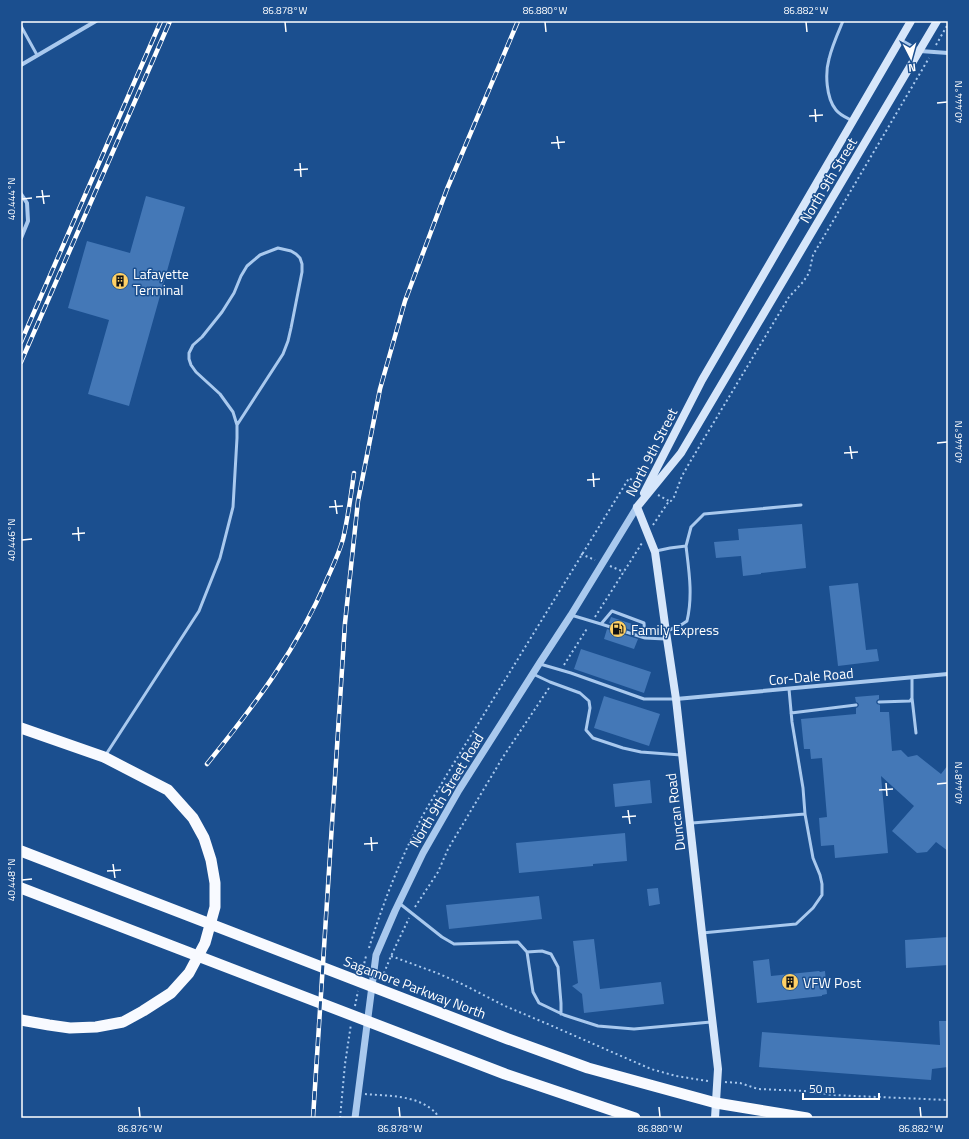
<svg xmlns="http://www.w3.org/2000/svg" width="969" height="1139" viewBox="0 0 969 1139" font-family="'Titillium Web',sans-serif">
  <rect width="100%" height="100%" fill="#1b4f8f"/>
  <!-- building -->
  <path fill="#4478b7" d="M 146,196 L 185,207 L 129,406 L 88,394 L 109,320 L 68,308 L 87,241 L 130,253 Z
    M 802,524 L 806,568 L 761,573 L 761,574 L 743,576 L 741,556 L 716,558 L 714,542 L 739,540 L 738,529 Z
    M 858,583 L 866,650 L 877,649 L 879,661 L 838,666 L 829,586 Z
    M 611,617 L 641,627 L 640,633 L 609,623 Z
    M 607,629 L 638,639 L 634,649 L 604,639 Z
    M 581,649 L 651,672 L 644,693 L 574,669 Z
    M 879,695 L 879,699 L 877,700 L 876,702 L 877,704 L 880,705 L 880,712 L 889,712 L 892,751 L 901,750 L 908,757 L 917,755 L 941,774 L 948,765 L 948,851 L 936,842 L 927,852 L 917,853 L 892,831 L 914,806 L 881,776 L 888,853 L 835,858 L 834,845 L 821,846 L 819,818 L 827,817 L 822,758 L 811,759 L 810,749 L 804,749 L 801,719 L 856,714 L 856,708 L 858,707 L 859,705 L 858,703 L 856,702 L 855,697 Z
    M 604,696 L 660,714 L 649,746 L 594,728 Z
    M 650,780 L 652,803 L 615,807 L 613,784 Z
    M 625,833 L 627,861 L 593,864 L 593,866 L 519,873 L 516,843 Z
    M 658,888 L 660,904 L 649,906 L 647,889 Z
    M 539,896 L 542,919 L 449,929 L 446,905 Z
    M 948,937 L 948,965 L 906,968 L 905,940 Z
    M 594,939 L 600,989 L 661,982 L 664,1004 L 584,1013 L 582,994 L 572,986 L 578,983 L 573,941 Z
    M 769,959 L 771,976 L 819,971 L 820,972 L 825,971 L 827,994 L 822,995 L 822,996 L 757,1003 L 753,961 Z
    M 939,1021 L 948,1021 L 948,1067 L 932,1069 L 931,1080 L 759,1067 L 762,1032 L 940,1045 Z"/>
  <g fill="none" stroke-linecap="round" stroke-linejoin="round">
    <!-- path -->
    <path stroke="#a9c9ee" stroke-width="2" stroke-dasharray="2 3" stroke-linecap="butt" d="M 936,45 L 948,24
      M 658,495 L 669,501
      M 653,525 L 669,501 L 671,501 L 674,497 L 682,476 L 690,462 L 789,297 L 803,282 L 809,273 L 813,255 L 929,58
      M 581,554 L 595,560
      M 610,566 L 624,572
      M 595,617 L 642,543
      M 564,665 L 588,627
      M 415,907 L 438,872 L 448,849 L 503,757 L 549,688
      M 369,948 C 382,906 398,865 418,825 C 426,808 437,792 446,776 L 629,478 L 640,485
      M 391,956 L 437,973 L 460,983 L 505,1006 L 550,1025 L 651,1069 L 676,1076 L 708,1081
      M 362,973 L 366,956
      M 382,978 L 391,956 L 409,918
      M 355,1006 L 358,991
      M 725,1082 L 740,1083 L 758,1089 L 805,1091 L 832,1095 L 948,1100
      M 365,1094 C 387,1096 412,1095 430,1108 C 434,1111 437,1113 438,1118
      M 340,1118 L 345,1064 L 351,1024"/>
    <!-- service -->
    <path stroke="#a9c9ee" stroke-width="3" d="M 843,21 C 838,33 832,46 829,59 C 825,73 826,98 836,110 C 840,115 845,117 851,120
      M 21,26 L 37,55
      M 656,551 L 670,548 L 686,546 L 691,527 L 704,514 L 801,505
      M 571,615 L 601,624 L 612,611 L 644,623 L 645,638 L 665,639
      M 601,624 L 645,638
      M 667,631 L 681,625 L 687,621 C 693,596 689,571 686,546
      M 540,664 L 571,673 L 644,699 L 675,699
      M 533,674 L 550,682 L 580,693 L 589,701 L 590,708 L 586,730 L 593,738 L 623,748 L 641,752 L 681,755
      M 912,698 L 916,733
      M 879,702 L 910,701 L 912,698 L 912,678
      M 791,713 L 856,705
      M 105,756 L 199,611 L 220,558 L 233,507 L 237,438 L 237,425 L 233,412 L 220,394 L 196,372 L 191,365 L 189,359 L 189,353 L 193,345 L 202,337 L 222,312 L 234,293 L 241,276 L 247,266 L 260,255 L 278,248 L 291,251 L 296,254 L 300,258 L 302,264 L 302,272 L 291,328 L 288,341 L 283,354 L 237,425
      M 692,823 L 805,814
      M 399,903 L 442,937 L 454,944 L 518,942 L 527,952 L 533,992 L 539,1003 L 564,1015 L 598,1026 L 634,1029 L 711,1022
      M 702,933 L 796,924 L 813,908 L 822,895 L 822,884 L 820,875 L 813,858 L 805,814 L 803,788 L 792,722 L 789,689
      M 527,952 L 542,951 L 551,954 L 558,967 L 561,1003 L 561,1014"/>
    <!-- minor -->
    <path stroke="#a9c9ee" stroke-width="4" d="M 900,40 L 920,51 L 948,53
      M 21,65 L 96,21
      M 21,194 L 27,203 L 28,221 L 21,238
      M 676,699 L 948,674"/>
    <!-- tertiary -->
    <path stroke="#a9c9ee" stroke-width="7" d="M 355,1118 L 376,955 L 395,911 L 423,853 L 459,790 L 539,664 L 571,615 L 637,507"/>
    <!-- secondary -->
    <path stroke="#d6e6fa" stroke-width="8" d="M 644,493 L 702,380 L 911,21
      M 637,507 L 655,552 L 666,632 L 676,699 L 702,933 L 718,1069 L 715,1118
      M 637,507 L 681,453 L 937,21"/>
    <!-- trunk -->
    <path stroke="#f8faff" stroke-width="11" d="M 21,728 L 104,757 L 168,790 L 193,818 L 204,838 L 211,860 L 215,883 L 215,907 L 205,943 L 189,973 L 171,993 L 143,1011 L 123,1022 L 96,1027 L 70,1028 L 49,1025 L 21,1020
      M 21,851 L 508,1039 L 588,1068 L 716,1103 L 807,1118
      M 21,888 L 505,1074 L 635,1118"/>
    <!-- rail casing -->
    <g stroke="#fff" stroke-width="4.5">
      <path id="rail" d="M 21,342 L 161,21
        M 21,362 L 170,21
        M 207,764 C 254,706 298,648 327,579 C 333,566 339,553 343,539 C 348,518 351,495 354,473
        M 313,1118 L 345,623 L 358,501 L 380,389 L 405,301 L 447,189 L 518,21"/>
    </g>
    <!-- rail -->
    <use href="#rail" stroke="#1b4f8f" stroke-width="3" stroke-dasharray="9" stroke-linecap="butt"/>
  </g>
  <!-- ticks -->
  <path fill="none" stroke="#fff" stroke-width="1.5" d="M 285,22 L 286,32M 545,22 L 546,32M 806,22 L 807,32M 937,103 L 947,102M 815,109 L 816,122M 809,116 L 823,115M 557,136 L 559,149M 551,143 L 565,142M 300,163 L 301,177M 294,170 L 308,169M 42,190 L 44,204M 36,197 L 50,196M 22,199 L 32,198M 937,443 L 947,442M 850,446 L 852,459M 844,453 L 858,452M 593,473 L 594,487M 587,480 L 600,479M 335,500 L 337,514M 329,507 L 343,506M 78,527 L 79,541M 72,534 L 85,533M 22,540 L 32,539M 886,783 L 887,796M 937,784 L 947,783M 879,790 L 893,789M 628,810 L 630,824M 622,817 L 636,816M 371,837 L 372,851M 364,844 L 378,843M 113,864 L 115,878M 107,871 L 121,870M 22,880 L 32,879M 139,1107 L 140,1117M 399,1107 L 400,1117M 659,1107 L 660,1117M 920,1107 L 921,1117"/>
  <!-- icons -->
  <defs>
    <g id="building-disc" transform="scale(0.9)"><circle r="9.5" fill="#ffd166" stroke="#1b4f8f"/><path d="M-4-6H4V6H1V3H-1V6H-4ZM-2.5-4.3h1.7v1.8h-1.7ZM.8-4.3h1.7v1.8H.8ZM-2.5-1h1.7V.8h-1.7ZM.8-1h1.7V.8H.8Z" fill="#111"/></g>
    <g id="fuel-disc" transform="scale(0.9)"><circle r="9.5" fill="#ffd166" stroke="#1b4f8f"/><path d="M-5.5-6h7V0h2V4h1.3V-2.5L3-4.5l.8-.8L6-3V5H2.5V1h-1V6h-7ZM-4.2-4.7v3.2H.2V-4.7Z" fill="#111"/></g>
  </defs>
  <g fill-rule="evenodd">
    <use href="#building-disc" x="120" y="281"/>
    <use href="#fuel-disc" x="618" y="629"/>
    <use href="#building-disc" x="790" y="982"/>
  </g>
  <g text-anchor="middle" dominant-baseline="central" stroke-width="3" stroke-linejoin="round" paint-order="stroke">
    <!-- street labels -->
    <g font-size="14" fill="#fff" stroke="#1b4f8f">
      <text transform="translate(828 180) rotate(-59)">North 9th Street</text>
      <text transform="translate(651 452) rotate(-63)">North 9th Street</text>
      <text transform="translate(811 676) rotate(-5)">Cor-Dale Road</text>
      <text transform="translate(446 790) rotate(-59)">North 9th Street Road</text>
      <text transform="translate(675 812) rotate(-97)">Duncan Road</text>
      <text transform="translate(415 987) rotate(21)">Sagamore Parkway North</text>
    </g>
    <!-- poi labels -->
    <g font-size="14" fill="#fff" stroke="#1b4f8f" text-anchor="start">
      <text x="133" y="273">Lafayette<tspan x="133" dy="16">Terminal</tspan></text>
      <text x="631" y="629">Family Express</text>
      <text x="803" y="982">VFW Post</text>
    </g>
  </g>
  <!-- border -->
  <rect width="969" height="1139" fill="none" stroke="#1b4f8f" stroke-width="44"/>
  <!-- north arrow -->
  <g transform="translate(911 58) rotate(174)" stroke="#1b4f8f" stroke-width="3" paint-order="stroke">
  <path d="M0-3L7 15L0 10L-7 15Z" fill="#ffffff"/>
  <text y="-6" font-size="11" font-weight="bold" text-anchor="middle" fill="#ffffff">N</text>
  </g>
  <!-- scale -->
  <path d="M803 1093v6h76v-6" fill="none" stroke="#ffffff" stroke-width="2"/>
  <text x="809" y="1093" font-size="12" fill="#ffffff" stroke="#1b4f8f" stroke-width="3" paint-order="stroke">50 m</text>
  <rect x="22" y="22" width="925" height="1095" fill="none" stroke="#fff" stroke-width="1.5"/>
  <g font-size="10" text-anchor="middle" fill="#fff">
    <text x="285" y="14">86.878°W</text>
    <text x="545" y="14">86.880°W</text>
    <text x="806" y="14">86.882°W</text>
    <text transform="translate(958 102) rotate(-90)" y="4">40.444°N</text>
    <text transform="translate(11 199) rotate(-90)" y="4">40.444°N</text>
    <text transform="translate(958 442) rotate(-90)" y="4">40.446°N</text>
    <text transform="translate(11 540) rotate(-90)" y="4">40.446°N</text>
    <text transform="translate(958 783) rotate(-90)" y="4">40.448°N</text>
    <text transform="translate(11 880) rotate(-90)" y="4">40.448°N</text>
    <text x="140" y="1132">86.876°W</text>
    <text x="400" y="1132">86.878°W</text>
    <text x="660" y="1132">86.880°W</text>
    <text x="921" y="1132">86.882°W</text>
  </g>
</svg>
